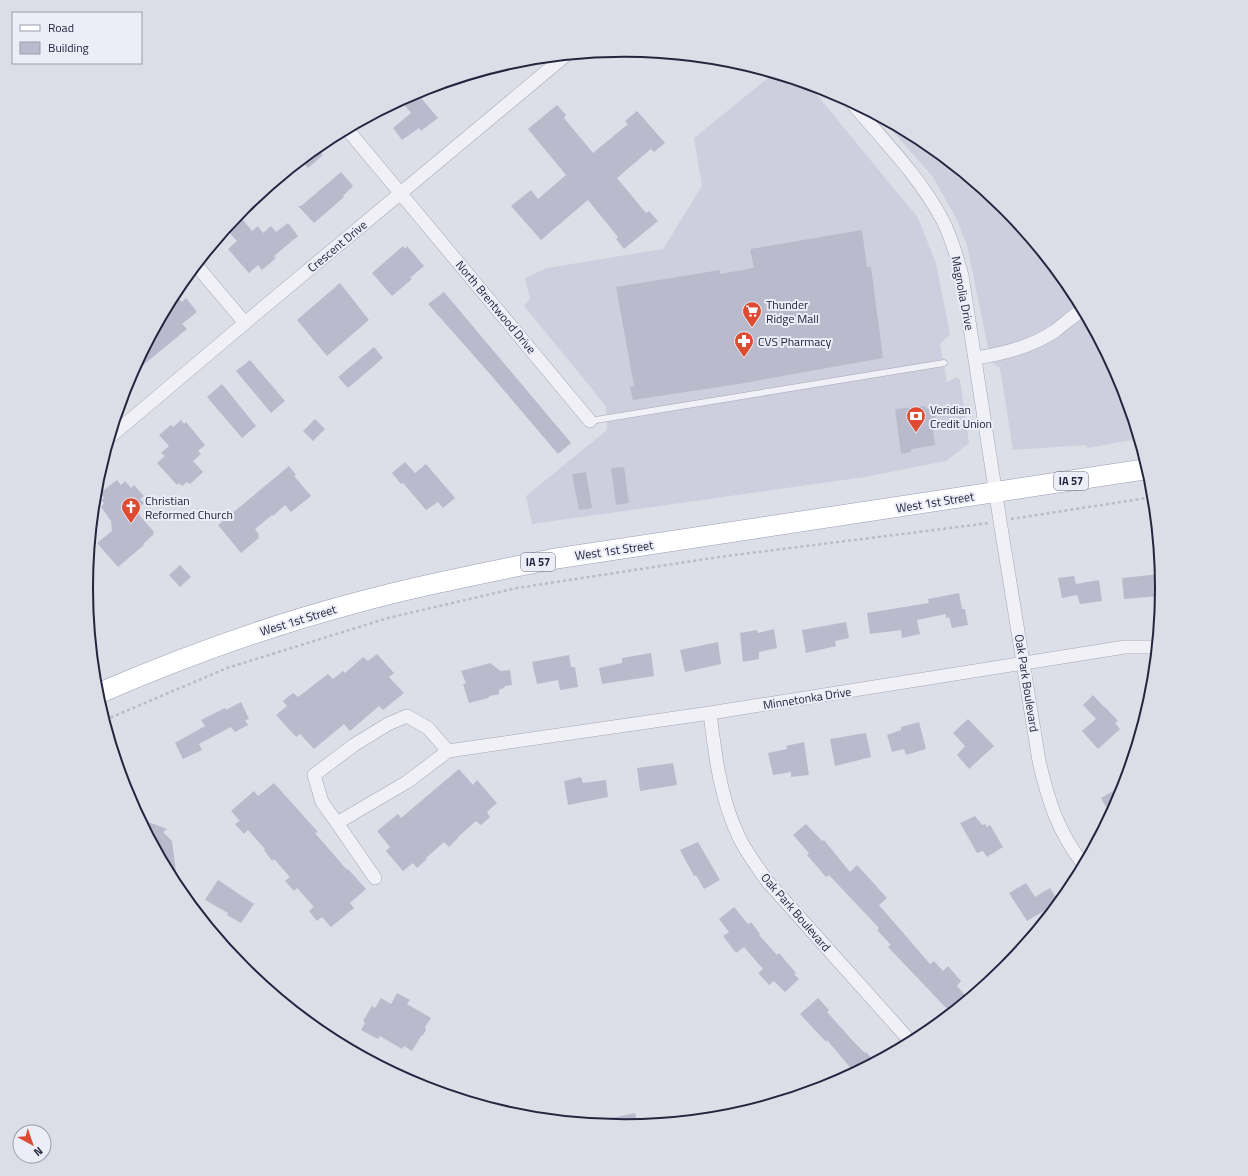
<svg xmlns="http://www.w3.org/2000/svg" width="1248" height="1176" viewBox="0 0 1248 1176" font-family="'Titillium Web',sans-serif">
  <rect width="100%" height="100%" fill="#dcdee8"/>
  <!-- built -->
  <path fill="#cecfde" d="M 773,74 L 808,84 L 918,218 L 936,263 L 950,335 L 940,344 L 947,382 L 957,377 L 960,380 L 969,443 L 946,461 L 865,477 L 532,524 L 526,496 L 607,430 L 606,406 L 524,306 L 530,298 L 525,278 L 547,268 L 663,249 L 702,186 L 694,138 Z
    M 882,119 L 923,141 L 1005,208 L 1071,289 L 1121,382 L 1138,439 L 1087,448 L 1086,445 L 1013,450 L 1000,368 L 991,362 L 967,245 L 956,218 L 933,177 Z"/>
  <!-- building -->
  <path fill="#b9bbcc" d="M 416,92 L 438,118 L 421,131 L 419,128 L 402,140 L 393,128 L 411,113 L 403,103 Z
    M 557,105 L 566,115 L 564,118 L 593,153 L 628,124 L 625,121 L 637,111 L 665,143 L 654,152 L 651,149 L 617,178 L 646,213 L 649,211 L 658,221 L 624,249 L 616,239 L 618,237 L 588,200 L 541,240 L 511,206 L 531,190 L 538,199 L 566,175 L 528,129 Z
    M 317,148 L 323,155 L 308,168 L 301,160 Z
    M 341,172 L 353,186 L 343,196 L 344,197 L 314,223 L 298,206 L 301,206 Z
    M 238,214 L 252,231 L 258,226 L 263,233 L 271,226 L 276,232 L 288,223 L 298,236 L 274,256 L 276,258 L 262,270 L 258,265 L 249,273 L 228,249 L 237,241 L 226,229 Z
    M 862,230 L 867,267 L 871,267 L 883,358 L 739,384 L 633,400 L 630,387 L 634,386 L 616,287 L 720,270 L 720,274 L 754,268 L 750,249 Z
    M 403,246 L 405,249 L 407,246 L 424,266 L 410,278 L 412,279 L 392,296 L 372,273 Z
    M 340,283 L 369,320 L 327,356 L 297,320 Z
    M 444,292 L 571,443 L 558,454 L 490,374 L 428,304 Z
    M 174,294 L 182,302 L 186,298 L 197,312 L 182,324 L 187,329 L 131,375 Z
    M 374,347 L 383,358 L 348,388 L 338,377 Z
    M 250,360 L 285,401 L 271,413 L 236,371 Z
    M 222,384 L 256,426 L 242,438 L 207,397 Z
    M 924,406 L 937,415 L 932,422 L 935,445 L 912,449 L 910,452 L 901,454 L 895,409 Z
    M 315,419 L 325,429 L 313,441 L 303,431 Z
    M 181,420 L 184,424 L 186,422 L 205,445 L 198,451 L 201,454 L 193,461 L 203,472 L 202,473 L 190,484 L 187,482 L 182,486 L 179,483 L 177,485 L 157,463 L 165,456 L 161,453 L 169,446 L 159,435 L 171,425 L 173,427 Z
    M 405,462 L 415,473 L 426,464 L 455,498 L 443,508 L 438,502 L 426,510 L 403,483 L 401,484 L 392,473 Z
    M 289,466 L 296,475 L 294,476 L 311,496 L 291,512 L 285,505 L 273,516 L 272,515 L 255,529 L 259,535 L 258,536 L 259,538 L 241,553 L 218,525 Z
    M 624,467 L 629,503 L 616,505 L 611,468 Z
    M 586,472 L 592,508 L 579,510 L 572,474 Z
    M 117,480 L 121,485 L 125,481 L 131,488 L 134,485 L 144,496 L 140,499 L 144,503 L 135,510 L 154,532 L 153,532 L 154,534 L 143,544 L 144,545 L 118,567 L 97,543 L 112,531 L 111,521 L 101,507 L 104,503 L 101,500 L 104,498 L 100,493 Z
    M 180,565 L 191,577 L 180,587 L 169,575 Z
    M 1159,574 L 1160,596 L 1124,599 L 1122,578 Z
    M 1074,576 L 1076,584 L 1099,580 L 1102,601 L 1080,604 L 1077,595 L 1062,598 L 1058,578 Z
    M 959,593 L 962,609 L 965,609 L 968,625 L 952,628 L 949,617 L 946,618 L 946,614 L 917,620 L 920,634 L 902,638 L 901,630 L 870,634 L 867,613 L 929,603 L 928,599 Z
    M 846,622 L 849,638 L 835,641 L 836,646 L 806,653 L 802,630 Z
    M 774,629 L 777,648 L 759,652 L 759,659 L 743,662 L 740,633 L 757,630 L 758,633 Z
    M 718,642 L 721,664 L 685,672 L 680,650 Z
    M 651,653 L 654,676 L 602,684 L 599,668 L 622,663 L 622,658 Z
    M 377,654 L 394,673 L 389,677 L 404,693 L 383,710 L 379,706 L 350,731 L 344,724 L 314,749 L 300,734 L 296,737 L 276,715 L 287,706 L 283,701 L 293,693 L 298,697 L 328,674 L 333,679 L 343,671 L 345,673 L 363,657 L 368,661 Z
    M 569,655 L 571,667 L 575,667 L 578,687 L 560,690 L 558,680 L 537,684 L 532,662 Z
    M 490,663 L 501,671 L 510,670 L 512,685 L 505,686 L 504,688 L 499,690 L 499,694 L 490,696 L 488,698 L 469,703 L 463,684 L 466,683 L 461,671 Z
    M 1093,695 L 1104,707 L 1105,707 L 1118,721 L 1115,723 L 1120,729 L 1098,749 L 1082,731 L 1096,719 L 1083,705 Z
    M 241,702 L 249,719 L 245,720 L 248,725 L 235,732 L 231,727 L 199,744 L 202,750 L 183,759 L 175,743 L 205,726 L 201,720 L 225,708 L 226,710 Z
    M 968,719 L 994,746 L 969,769 L 957,755 L 965,746 L 953,733 Z
    M 919,722 L 926,749 L 906,755 L 904,749 L 892,752 L 887,735 L 901,730 L 901,727 Z
    M 866,733 L 871,757 L 835,766 L 830,739 Z
    M 804,742 L 809,775 L 791,777 L 791,772 L 773,775 L 768,753 L 787,749 L 786,746 Z
    M 673,763 L 677,785 L 640,791 L 637,768 Z
    M 459,769 L 473,785 L 477,780 L 497,803 L 487,812 L 490,817 L 481,825 L 476,821 L 458,837 L 458,838 L 449,847 L 444,842 L 426,858 L 427,859 L 417,868 L 413,863 L 403,871 L 386,851 L 390,847 L 377,831 L 398,814 L 401,818 Z
    M 581,777 L 583,783 L 606,780 L 608,797 L 568,805 L 564,781 Z
    M 274,783 L 318,832 L 315,833 L 347,870 L 348,869 L 366,889 L 350,903 L 354,908 L 331,927 L 322,917 L 317,921 L 309,911 L 314,907 L 297,888 L 294,891 L 285,881 L 290,877 L 274,859 L 272,861 L 264,850 L 265,849 L 248,830 L 244,834 L 235,824 L 240,821 L 231,811 L 254,791 L 258,796 Z
    M 1124,785 L 1121,794 L 1110,814 L 1101,798 Z
    M 975,816 L 982,825 L 985,824 L 987,827 L 990,825 L 1003,847 L 987,857 L 983,851 L 977,853 L 960,823 Z
    M 140,819 L 167,829 L 163,832 L 172,841 L 178,887 L 177,887 Z
    M 806,824 L 822,841 L 824,840 L 850,872 L 857,865 L 887,898 L 879,905 L 930,964 L 934,961 L 943,971 L 948,966 L 961,981 L 957,986 L 965,995 L 948,1010 L 888,947 L 891,945 L 877,930 L 879,928 L 829,875 L 826,877 L 807,855 L 809,853 L 793,835 Z
    M 698,842 L 720,880 L 704,889 L 696,875 L 694,876 L 680,850 Z
    M 218,880 L 254,904 L 241,923 L 227,915 L 228,913 L 205,900 Z
    M 1026,883 L 1035,897 L 1050,888 L 1059,902 L 1027,921 L 1009,893 Z
    M 734,907 L 748,924 L 751,922 L 760,934 L 759,935 L 777,955 L 779,953 L 796,973 L 794,974 L 799,979 L 785,992 L 774,981 L 769,985 L 758,973 L 763,969 L 744,947 L 736,953 L 723,936 L 729,932 L 719,919 Z
    M 397,993 L 410,1000 L 407,1004 L 431,1018 L 425,1027 L 426,1030 L 423,1035 L 421,1036 L 412,1051 L 404,1046 L 402,1049 L 380,1036 L 378,1039 L 361,1030 L 365,1023 L 363,1021 L 372,1006 L 375,1008 L 381,998 L 391,1004 Z
    M 818,998 L 829,1010 L 827,1012 L 853,1041 L 865,1053 L 866,1052 L 874,1061 L 854,1072 L 827,1040 L 826,1042 L 800,1014 Z
    M 635,1113 L 638,1125 L 624,1126 L 597,1123 L 597,1121 Z"/>
  <g fill="none" stroke-linecap="round" stroke-linejoin="round">
    <!-- service casing -->
    <g stroke="#a5a7b6" stroke-width="7">
      <path id="service" d="M 590,421 L 944,363"/>
    </g>
    <!-- minor casing -->
    <g stroke="#a5a7b6" stroke-width="14">
      <path id="minor" d="M 851,102 C 883,140 920,177 943,221 C 952,239 957,257 962,276 L 1000,521 L 1039,761 C 1048,800 1058,832 1083,864
        M 347,129 L 590,421
        M 196,265 L 245,323
        M 975,358 C 1004,354 1031,347 1055,331 C 1064,324 1073,316 1082,310
        M 110,437 L 252,317 L 565,56
        M 710,713 C 715,754 720,797 738,835 C 745,851 757,866 767,881 L 911,1042
        M 448,751 L 428,728 L 407,716 L 388,724 L 354,745 L 314,775 L 322,802 L 337,823 L 407,782 L 448,751 L 710,713 L 1125,647 L 1156,647
        M 337,823 L 375,878"/>
    </g>
    <!-- primary casing -->
    <g stroke="#9a9db5" stroke-width="21">
      <path id="primary" d="M 97,694 C 178,659 262,628 348,605 C 416,586 484,573 553,559 L 1147,469"/>
    </g>
    <!-- path -->
    <path stroke="#bbbbc7" stroke-width="2.5" stroke-dasharray="3 3" stroke-linecap="butt" d="M 1011,519 L 1153,497
      M 105,720 L 227,668 L 388,618 L 517,588 L 719,557 L 989,523"/>
    <!-- service -->
    <use href="#service" stroke="#f0f0f6" stroke-width="6"/>
    <!-- minor -->
    <use href="#minor" stroke="#f0f0f6" stroke-width="13"/>
    <!-- primary -->
    <use href="#primary" stroke="#fff" stroke-width="20"/>
  </g>
  <!-- icons -->
  <defs>
    <g id="supermarket-pin" transform="scale(1)"><path d="M0 17L-7.5 6A9.5 9.5 0 1 1 7.5 6Z" fill="#dd4b32" stroke="#ecedf6"/><path d="M-6-5.5h2.5l.6 2H6L4.5 2H-2.5L-4.4-4H-6ZM-1.5 3.2a1.3 1.3 0 1 0 .1 0ZM3 3.2a1.3 1.3 0 1 0 .1 0Z" fill="#fff"/></g>
    <g id="pharmacy-pin" transform="scale(1)"><path d="M0 17L-7.5 6A9.5 9.5 0 1 1 7.5 6Z" fill="#dd4b32" stroke="#ecedf6"/><path d="M-2-6h4v4h4v4h-4v4h-4v-4h-4v-4h4Z" fill="#fff"/></g>
    <g id="bank-pin" transform="scale(1)"><path d="M0 17L-7.5 6A9.5 9.5 0 1 1 7.5 6Z" fill="#dd4b32" stroke="#ecedf6"/><path d="M-6-4H6V4H-6ZM0-2.3a2.3 2.3 0 1 0 0 4.6a2.3 2.3 0 1 0 0-4.6Z" fill="#fff"/></g>
    <g id="church-pin" transform="scale(1)"><path d="M0 17L-7.5 6A9.5 9.5 0 1 1 7.5 6Z" fill="#dd4b32" stroke="#ecedf6"/><path d="M-1.2-6h2.4v3.5h3.3v2.4h-3.3V6h-2.4V-.1h-3.3v-2.4h3.3Z" fill="#fff"/></g>
  </defs>
  <g fill-rule="evenodd">
    <use href="#supermarket-pin" x="752" y="311"/>
    <use href="#pharmacy-pin" x="744" y="341"/>
    <use href="#bank-pin" x="916" y="416"/>
    <use href="#church-pin" x="131" y="507"/>
  </g>
  <g text-anchor="middle" dominant-baseline="central" stroke-width="4" stroke-linejoin="round" paint-order="stroke">
    <!-- shield labels -->
    <g fill="#ecedf6" stroke="#606277" stroke-width="1">
      <rect x="1054" y="472" width="34" height="18" rx="3"/>
      <rect x="521" y="553" width="34" height="18" rx="3"/>
    </g>
    <g font-size="11" font-weight="bold" fill="#242640">
      <text x="1071" y="481">IA 57</text>
      <text x="538" y="562">IA 57</text>
    </g>
    <!-- street labels -->
    <g font-size="12" fill="#242640" stroke="#ecedf6">
      <text transform="translate(337 246) rotate(-40)">Crescent Drive</text>
      <text transform="translate(963 293) rotate(79)">Magnolia Drive</text>
      <text transform="translate(496 307) rotate(50)">North Brentwood Drive</text>
      <text transform="translate(935 502) rotate(-9)">West 1st Street</text>
      <text transform="translate(614 550) rotate(-8)">West 1st Street</text>
      <text transform="translate(298 620) rotate(-17)">West 1st Street</text>
      <text transform="translate(1027 683) rotate(81)">Oak Park Boulevard</text>
      <text transform="translate(807 698) rotate(-9)">Minnetonka Drive</text>
      <text transform="translate(796 912) rotate(49)">Oak Park Boulevard</text>
    </g>
    <!-- poi labels -->
    <g font-size="12" fill="#242640" stroke="#ecedf6" text-anchor="start">
      <text x="766" y="304">Thunder<tspan x="766" dy="14">Ridge Mall</tspan></text>
      <text x="758" y="341">CVS Pharmacy</text>
      <text x="930" y="409">Veridian<tspan x="930" dy="14">Credit Union</tspan></text>
      <text x="145" y="500">Christian<tspan x="145" dy="14">Reformed Church</tspan></text>
    </g>
  </g>
  <!-- crop -->
  <path d="M0 0H1248V1176H0ZM93 588a531 531 0 1 1 1062 0a531 531 0 1 1-1062 0Z" fill="#dcdde7" fill-rule="evenodd"/>
  <path fill="none" stroke="#242640" stroke-width="2" d="M93 588a531 531 0 1 1 1062 0a531 531 0 1 1-1062 0Z"/>
  <!-- legend -->
  <rect x="12" y="12" width="130" height="52" fill="#ecedf6" stroke="#9c9dad"/>
  <rect x="20" y="25" width="20" height="6" fill="#ffffff" stroke="#9c9dad"/>
  <text x="48" y="32" font-size="12" fill="#242640">Road</text>
  <rect x="20" y="42" width="20" height="12" fill="#b9bbcc" stroke="#9c9dad"/>
  <text x="48" y="52" font-size="12" fill="#242640">Building</text>
  <!-- north arrow -->
  <g transform="translate(32 1144) rotate(140)"><circle r="19" fill="#ecedf6" stroke="#9c9dad"/>
  <path d="M0-3L7 15L0 10L-7 15Z" fill="#dd4b32"/>
  <text y="-6" font-size="11" font-weight="bold" text-anchor="middle" fill="#242640">N</text>
  </g>
</svg>
